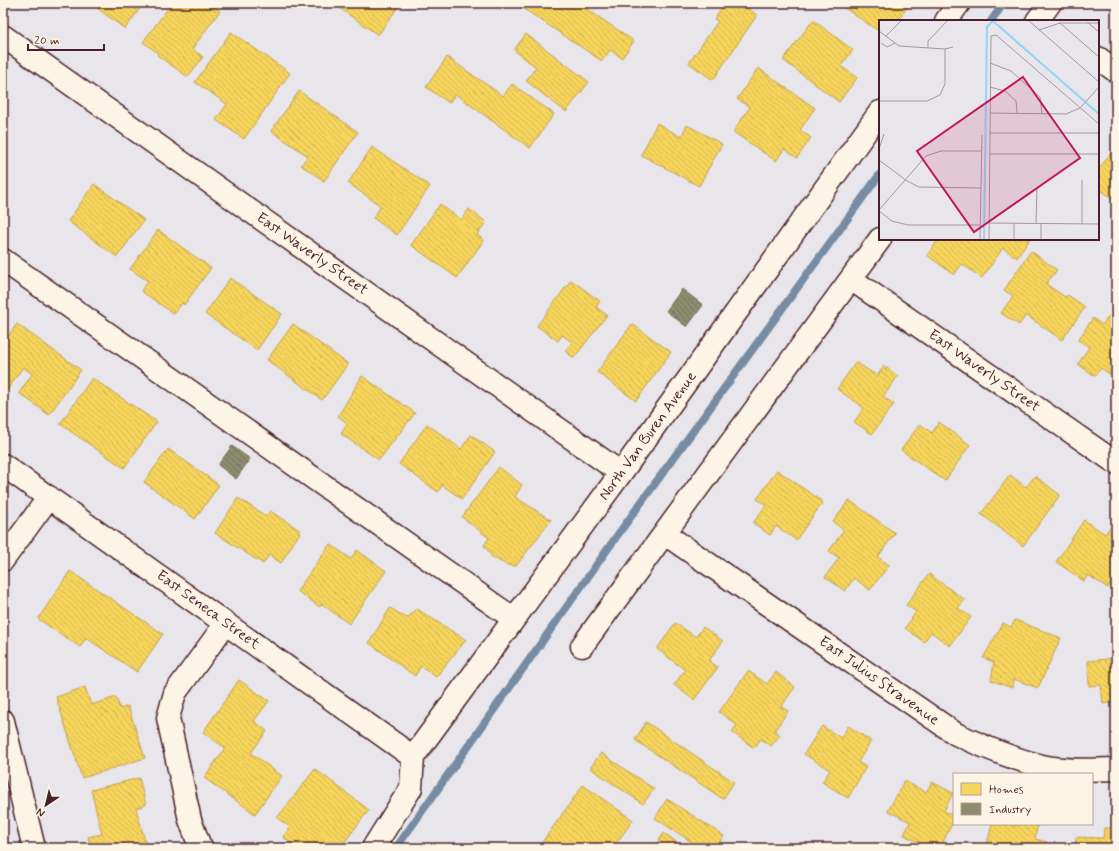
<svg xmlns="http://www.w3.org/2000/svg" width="1119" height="851" viewBox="0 0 1119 851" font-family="Mynerve,sans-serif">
  <defs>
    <pattern id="homes-back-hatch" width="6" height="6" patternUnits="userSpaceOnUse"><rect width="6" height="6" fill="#f6d55c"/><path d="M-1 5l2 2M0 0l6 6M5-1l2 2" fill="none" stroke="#d4b650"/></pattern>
    <pattern id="industry-back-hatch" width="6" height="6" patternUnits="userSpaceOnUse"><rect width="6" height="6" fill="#8c8c6e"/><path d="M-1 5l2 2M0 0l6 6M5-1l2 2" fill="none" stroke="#74725b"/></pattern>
  </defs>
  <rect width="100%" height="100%" fill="#e8e6ea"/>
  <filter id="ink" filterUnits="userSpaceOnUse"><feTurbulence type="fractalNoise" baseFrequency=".025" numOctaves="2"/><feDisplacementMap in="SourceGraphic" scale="8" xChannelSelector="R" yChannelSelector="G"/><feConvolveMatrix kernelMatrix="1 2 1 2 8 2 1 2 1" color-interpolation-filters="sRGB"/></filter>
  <g filter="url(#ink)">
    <!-- homes -->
    <path fill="url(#homes-back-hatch)" stroke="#c29e4d" d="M 101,3 L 144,3 L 125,29 L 97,8 Z
      M 172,3 L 208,3 L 220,11 L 192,49 L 203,57 L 188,77 L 157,55 L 158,53 L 143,42 Z
      M 332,3 L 393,3 L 398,7 L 378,35 Z
      M 528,3 L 578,3 L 634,41 L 622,58 L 610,50 L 602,61 L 524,9 Z
      M 725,3 L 729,3 L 738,9 L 742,4 L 757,15 L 713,80 L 689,63 L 718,21 L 714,19 Z
      M 841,3 L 910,3 L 898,21 L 893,18 L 891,21 L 880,21 L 880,32 L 840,5 Z
      M 813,20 L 853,50 L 841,66 L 857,78 L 839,102 L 783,60 Z
      M 231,32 L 290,73 L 244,139 L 216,120 L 227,104 L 195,82 Z
      M 526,34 L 589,82 L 566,112 L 526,81 L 536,67 L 514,50 Z
      M 447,57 L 503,96 L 512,84 L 554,114 L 530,148 L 455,94 L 449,103 L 426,87 Z
      M 758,68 L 815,108 L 800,130 L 811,138 L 797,158 L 784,149 L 776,161 L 733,132 L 750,107 L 737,99 Z
      M 299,91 L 358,132 L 324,181 L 301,165 L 308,156 L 271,131 Z
      M 657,123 L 681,137 L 687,125 L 722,144 L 699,186 L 641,155 Z
      M 372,147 L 430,186 L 397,235 L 373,218 L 381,206 L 348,183 Z
      M 1113,150 L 1116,153 L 1116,201 L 1098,188 L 1098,170 Z
      M 94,184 L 144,220 L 117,257 L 68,221 Z
      M 440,204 L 461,220 L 469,209 L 486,222 L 477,235 L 484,240 L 457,278 L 411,245 Z
      M 158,230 L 211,268 L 184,305 L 182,303 L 174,314 L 141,291 L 148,281 L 130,269 Z
      M 939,239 L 1030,239 L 1017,258 L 1003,248 L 982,278 L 962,264 L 954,275 L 927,255 Z
      M 1031,251 L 1057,270 L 1046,284 L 1065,297 L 1068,295 L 1085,307 L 1062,340 L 1026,315 L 1019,325 L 1001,313 L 1013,296 L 1004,290 Z
      M 230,278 L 282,314 L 257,350 L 205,314 Z
      M 571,280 L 600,301 L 596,307 L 607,315 L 574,358 L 565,351 L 572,342 L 562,335 L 558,341 L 537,326 Z
      M 1115,308 L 1116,309 L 1116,378 L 1101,368 L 1095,376 L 1078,364 L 1089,347 L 1078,340 L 1093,318 L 1102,325 Z
      M 17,324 L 81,370 L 49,415 L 19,393 L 32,374 L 23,367 L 8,389 L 3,386 L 3,343 Z
      M 293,324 L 348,364 L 322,400 L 267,360 Z
      M 632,324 L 671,352 L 636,401 L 597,372 Z
      M 856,362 L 877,376 L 884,366 L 898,376 L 883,397 L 894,404 L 872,434 L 854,422 L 864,408 L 837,389 Z
      M 362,376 L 415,413 L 379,460 L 341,434 L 347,423 L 338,416 Z
      M 92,378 L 157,422 L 124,468 L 60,424 Z
      M 939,422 L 970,445 L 945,481 L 901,450 L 920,424 L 932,433 Z
      M 427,424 L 461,449 L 471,435 L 495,452 L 462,499 L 442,485 L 438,492 L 399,464 Z
      M 168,449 L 219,485 L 195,519 L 144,482 Z
      M 499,467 L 522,485 L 515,497 L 551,520 L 516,566 L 507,565 L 492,557 L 484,545 L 489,538 L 462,517 Z
      M 777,470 L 823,502 L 796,540 L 776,526 L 770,535 L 753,523 L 766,505 L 757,499 Z
      M 1010,475 L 1026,487 L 1035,476 L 1060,495 L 1023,546 L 981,514 Z
      M 238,498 L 266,516 L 270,511 L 301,531 L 281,563 L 269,555 L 263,564 L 215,533 Z
      M 849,500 L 895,533 L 878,557 L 889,565 L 870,590 L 854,578 L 845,591 L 825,577 L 839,558 L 829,551 L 844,530 L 833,522 Z
      M 1084,520 L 1105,534 L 1111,526 L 1116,529 L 1116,581 L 1113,579 L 1108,588 L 1088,575 L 1084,581 L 1056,562 Z
      M 330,544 L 351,559 L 357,550 L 386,571 L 349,624 L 322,604 L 320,607 L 297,591 Z
      M 70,571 L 163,634 L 137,672 L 86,638 L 80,647 L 38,619 Z
      M 929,574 L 965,600 L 958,608 L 971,617 L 950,646 L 931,632 L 924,642 L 905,628 L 916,612 L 906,605 Z
      M 390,608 L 407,618 L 417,609 L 466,640 L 436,677 L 421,666 L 415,676 L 369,643 Z
      M 1015,620 L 1061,638 L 1038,688 L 1013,679 L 1012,688 L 991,680 L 994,662 L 983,658 L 1003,623 L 1011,627 Z
      M 675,623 L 696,637 L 703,627 L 723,641 L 709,661 L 718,667 L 694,700 L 674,685 L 685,670 L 657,649 Z
      M 1116,658 L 1116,702 L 1103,704 L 1101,685 L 1089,686 L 1088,661 Z
      M 748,671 L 767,684 L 776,672 L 795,687 L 781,707 L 788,711 L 775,730 L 780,735 L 771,746 L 761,739 L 754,748 L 732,732 L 737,725 L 719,712 Z
      M 239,680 L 269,701 L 254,721 L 267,731 L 251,753 L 282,776 L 255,814 L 204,778 L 225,748 L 203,732 Z
      M 85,687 L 91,705 L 116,697 L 120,709 L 128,706 L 145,758 L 82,778 L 56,697 Z
      M 646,722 L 734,782 L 723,799 L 635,740 Z
      M 822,726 L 841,738 L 848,726 L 871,741 L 858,762 L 866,767 L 848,798 L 822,782 L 830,770 L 804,754 Z
      M 601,753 L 654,789 L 643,804 L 590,768 Z
      M 315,769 L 369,810 L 340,848 L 324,848 L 317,843 L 313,848 L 298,848 L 283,837 L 290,827 L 277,818 Z
      M 139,778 L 146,805 L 136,808 L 147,848 L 91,848 L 88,837 L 102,834 L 91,790 Z
      M 904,781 L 926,792 L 932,782 L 953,793 L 944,811 L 954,816 L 954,820 L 940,848 L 930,848 L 904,835 L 910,822 L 888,811 Z
      M 583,785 L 633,820 L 613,848 L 538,848 Z
      M 667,799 L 724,836 L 716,848 L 701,848 L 655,818 Z
      M 992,824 L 1008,824 L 1016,826 L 1016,824 L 1038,824 L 1035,839 L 1047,842 L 1045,848 L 986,848 Z
      M 1104,828 L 1116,828 L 1116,848 L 1075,848 L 1076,837 L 1103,838 Z
      M 664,833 L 685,848 L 654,848 Z"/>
    <!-- industry -->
    <path fill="url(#industry-back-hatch)" stroke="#786b5a" d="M 682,289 L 703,305 L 687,327 L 666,311 Z
      M 232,446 L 250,459 L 236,479 L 218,465 Z"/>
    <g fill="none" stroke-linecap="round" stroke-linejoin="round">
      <!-- stream -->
      <path stroke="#768ca4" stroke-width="8" d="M 991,21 L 1004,3
        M 396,848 L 619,533 L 880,174"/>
      <!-- minor casing -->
      <g stroke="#4a1f2b" stroke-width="25">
        <path id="minor" d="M 946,21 L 959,3
          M 1037,21 L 1050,3
          M 3,36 L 621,473
          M 1098,58 L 1116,71
          M 3,260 L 514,619
          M 851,279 L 1116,463
          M 3,465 L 413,757
          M 665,534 L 956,734 C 984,747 1012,759 1042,766 C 1066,771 1092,770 1116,769
          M 3,560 L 49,497
          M 582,646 L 880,239
          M 3,721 L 34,848
          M 413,757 L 621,473 L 880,112
          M 202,848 L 199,844 L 190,820 L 168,718 L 175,693 L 226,623
          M 373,848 L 411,788 L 413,757"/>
      </g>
      <!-- minor -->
      <use href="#minor" stroke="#fcf5e5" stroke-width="22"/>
    </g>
  </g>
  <g text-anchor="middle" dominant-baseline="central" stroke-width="4" stroke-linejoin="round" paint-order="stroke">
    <!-- street labels -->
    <g font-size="15" fill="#4a1f2b" stroke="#fcf5e5">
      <text transform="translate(312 254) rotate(35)">East Waverly Street</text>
      <text transform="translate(984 371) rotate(35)">East Waverly Street</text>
      <text transform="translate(648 436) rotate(-54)">North Van Buren Avenue</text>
      <text transform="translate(208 610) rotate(36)">East Seneca Street</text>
      <text transform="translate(879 681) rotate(35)">East Julius Stravenue</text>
    </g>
  </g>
  <!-- overview -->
  <g transform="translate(879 20)">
    <rect width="220" height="220" fill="#e8e6ea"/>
    <path fill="none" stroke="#93d5f5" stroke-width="2" d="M 114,1 L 220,94M 105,220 L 108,7 L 114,1"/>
    <path fill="none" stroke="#a9969e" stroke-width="1" d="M 149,0 L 220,62M 208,2 L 220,12M 180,3 L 220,3M 160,10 L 181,3 L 220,37M 0,11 L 20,26 L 66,29 L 74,27M 7,16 L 23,0M 2,23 L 8,27 L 16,23M 49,28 L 49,21 L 69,0M 111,43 L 132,51 L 161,77 L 163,94M 111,67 L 126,71 L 137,81 L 138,93M 0,81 L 48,81 L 61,75 L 66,64 L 66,29M 111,93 L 187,94 L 201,88 L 220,67M 111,113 L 220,113M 0,129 L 5,114M 111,134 L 220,134M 0,140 L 28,161 L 40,167 L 102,168M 0,190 L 47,136 L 62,131 L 102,131M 0,191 L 13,201 L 29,205 L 101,205M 110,203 L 220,204M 157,203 L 158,168M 203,204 L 203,160M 101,220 L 103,115M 110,220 L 112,16 L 117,15 L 220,104M 135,220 L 135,203M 162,220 L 162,204"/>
    <path fill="#c2185b" fill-opacity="0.15" stroke="#c2185b" stroke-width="2" d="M 144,57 L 201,138 L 95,212 L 38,131 Z"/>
    <rect width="220" height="220" fill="none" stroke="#4a1f2b" stroke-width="2"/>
  </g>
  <!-- margin -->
  <rect width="1119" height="851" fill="none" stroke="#fcf5e5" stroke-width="16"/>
  <rect x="8" y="8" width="1103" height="835" fill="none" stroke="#4a1f2b" stroke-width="1.5" filter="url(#ink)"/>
  <!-- legend -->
  <rect x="953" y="773" width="140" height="52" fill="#fcf5e5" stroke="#b59f9b"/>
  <rect x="961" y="783" width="20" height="12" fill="#f6d55c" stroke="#b59f9b"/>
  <text x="989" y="793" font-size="12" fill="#4a1f2b">Homes</text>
  <rect x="961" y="803" width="20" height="12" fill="#8c8c6e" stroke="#b59f9b"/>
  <text x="989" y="813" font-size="12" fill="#4a1f2b">Industry</text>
  <!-- north arrow -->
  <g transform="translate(46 805) rotate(215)" stroke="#fcf5e5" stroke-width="3" paint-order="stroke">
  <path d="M0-3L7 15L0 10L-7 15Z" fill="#4a1f2b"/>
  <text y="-6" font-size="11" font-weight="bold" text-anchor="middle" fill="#4a1f2b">N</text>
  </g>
  <!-- scale -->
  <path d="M28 44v6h76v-6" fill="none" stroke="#4a1f2b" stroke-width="2"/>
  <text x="34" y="44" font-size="12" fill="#4a1f2b" stroke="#fcf5e5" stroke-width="3" paint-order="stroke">20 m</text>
</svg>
